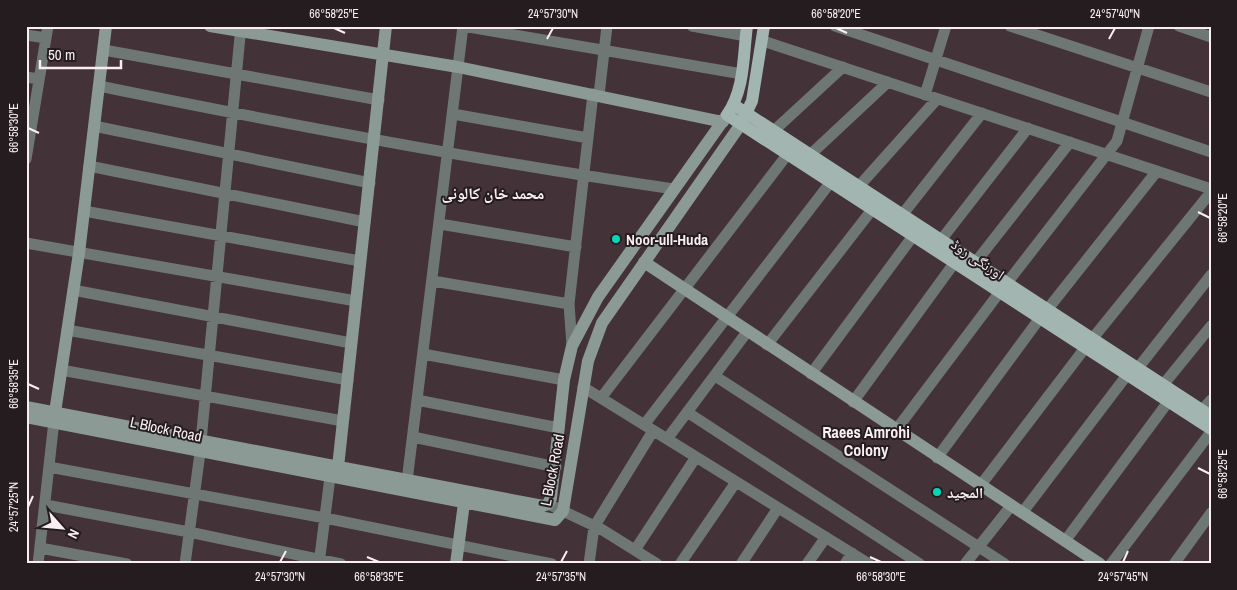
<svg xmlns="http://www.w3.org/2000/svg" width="1237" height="590" viewBox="0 0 1237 590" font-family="'Archivo Narrow','Noto Naskh Arabic',sans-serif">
  <rect width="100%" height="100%" fill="#433237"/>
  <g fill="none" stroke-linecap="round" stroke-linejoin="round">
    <!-- street -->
    <path stroke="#6e7774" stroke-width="11" d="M 463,26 L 742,74
      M 692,26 L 746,36
      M 835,26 L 1211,152
      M 1010,26 L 1211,92
      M 1179,26 L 1211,37
      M 26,35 L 46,38
      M 763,41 L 1211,189
      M 104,50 L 379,100
      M 26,77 L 39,79
      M 99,86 C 290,125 481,161 674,189
      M 599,95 L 607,26
      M 925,95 L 946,26
      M 453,114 L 588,138
      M 94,126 L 370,183
      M 767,137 L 843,67
      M 811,154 L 888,82
      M 26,159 L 48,26
      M 89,166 L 365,222
      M 860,185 L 937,99
      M 84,211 L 360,261
      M 902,215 L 982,113
      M 440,224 L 576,247
      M 941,240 L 1028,128
      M 26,243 L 356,301
      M 975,263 L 1070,142
      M 433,281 L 569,304
      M 1007,283 L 1117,141 L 1149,26
      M 73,290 L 351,343
      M 1047,310 L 1157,171
      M 67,330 L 348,380
      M 1093,338 L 1211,192
      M 767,345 L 878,202
      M 572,346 L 569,304 L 593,94
      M 423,354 L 564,380
      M 1138,368 L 1211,275
      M 61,370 L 343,421
      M 811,374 L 913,236
      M 715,376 L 1005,564
      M 1163,385 L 1211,326
      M 583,387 L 869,564
      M 601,398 L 787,155
      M 417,400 L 559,428
      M 853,402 L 955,262
      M 1202,410 L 1211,400
      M 687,412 L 920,564
      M 644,425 L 830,183
      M 896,430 L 999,293
      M 413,437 L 556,467
      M 667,439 L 747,332
      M 201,441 L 241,26
      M 937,458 L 1040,318
      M 49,467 L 325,518 L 552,564
      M 407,481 L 463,26
      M 980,486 L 1085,348
      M 548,504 L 601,529 L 657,564
      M 46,505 L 189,532 L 341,564
      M 1022,513 L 1127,375
      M 1065,541 L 1168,402
      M 40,548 L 127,564
      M 635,550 L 696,457
      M 38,564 L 54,421
      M 185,564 L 200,453
      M 319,564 L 330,477
      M 589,564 L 594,527 L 653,431
      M 680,564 L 736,482
      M 741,564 L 778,508
      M 807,564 L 826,537
      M 845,564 L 852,553
      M 965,564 L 1011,506
      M 1111,564 L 1211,432
      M 1174,564 L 1211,513"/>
    <!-- secondary -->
    <path stroke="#8c9a96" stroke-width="12" d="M 210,26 L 458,67 L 723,122
      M 644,262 L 1100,564
      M 26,407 L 543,506 L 548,504 L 551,498 L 564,380 L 572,346 L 598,297 L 727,115
      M 26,417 L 555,520 L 563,511 L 588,361 L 602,323 L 741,124
      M 54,419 L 79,253 L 106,26
      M 338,467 L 386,26
      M 456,564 L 464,503"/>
    <!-- primary -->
    <path stroke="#a2b5b0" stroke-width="12" d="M 747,26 C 743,56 745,89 727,115 L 1211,429
      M 734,105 L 1211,416
      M 744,118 L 752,101 L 764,26"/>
  </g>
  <!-- ticks -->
  <path fill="none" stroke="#f9eef1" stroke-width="2" d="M 334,28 L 345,33M 836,28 L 847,33M 547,39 L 553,28M 1109,39 L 1115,28M 28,128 L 39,133M 1198,212 L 1210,218M 28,384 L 39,389M 1198,468 L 1210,474M 28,507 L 33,496M 367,557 L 379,562M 870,557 L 881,562M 280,562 L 286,551M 561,562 L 567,551M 1123,562 L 1128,551"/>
  <!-- markers -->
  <g fill="#07d5b6" stroke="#241c1f" stroke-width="2">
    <circle cx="616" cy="239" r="5"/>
    <circle cx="937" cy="492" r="5"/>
  </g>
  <g text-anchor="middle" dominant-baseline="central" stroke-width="4" stroke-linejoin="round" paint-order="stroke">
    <!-- poi labels -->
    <g font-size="15" font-weight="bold" fill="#f9eef1" stroke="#241c1f" text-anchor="start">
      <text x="626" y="239">Noor-ull-Huda</text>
      <text x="947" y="492">المجید</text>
    </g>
    <!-- street labels -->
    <g font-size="15" fill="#f9eef1" stroke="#241c1f">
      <text transform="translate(978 259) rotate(34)">اورنگی روڈ</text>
      <text transform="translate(166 429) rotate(12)">L Block Road</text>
      <text transform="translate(552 470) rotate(-79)">L Block Road</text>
    </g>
    <!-- neighbourhood labels -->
    <g font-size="16" font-weight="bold" fill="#f9eef1" stroke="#241c1f">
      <text x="493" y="193">محمد خان کالونی</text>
      <text x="866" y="432">Raees Amrohi<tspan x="866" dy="18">Colony</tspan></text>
    </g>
  </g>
  <!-- border -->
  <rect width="1237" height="590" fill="none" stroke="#241c1f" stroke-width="55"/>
  <!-- north arrow -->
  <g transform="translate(62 528) rotate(117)" stroke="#241c1f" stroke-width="4" paint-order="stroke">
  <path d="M0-4L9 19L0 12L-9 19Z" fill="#f9eef1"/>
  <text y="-8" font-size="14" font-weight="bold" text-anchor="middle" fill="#f9eef1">N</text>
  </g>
  <!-- scale -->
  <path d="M40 60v8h81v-8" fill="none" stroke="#f9eef1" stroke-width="2.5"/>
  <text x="48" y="60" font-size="15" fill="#f9eef1" stroke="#241c1f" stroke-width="4" paint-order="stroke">50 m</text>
  <rect x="28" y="28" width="1182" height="534" fill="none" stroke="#f9eef1" stroke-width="2"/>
  <g font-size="12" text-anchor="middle" fill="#f9eef1">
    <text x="334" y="18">66°58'25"E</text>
    <text x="553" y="18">24°57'30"N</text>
    <text x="836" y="18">66°58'20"E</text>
    <text x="1115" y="18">24°57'40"N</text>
    <text transform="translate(14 128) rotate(-90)" y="4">66°58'30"E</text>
    <text transform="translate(1223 218) rotate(-90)" y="4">66°58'20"E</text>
    <text transform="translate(14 384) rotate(-90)" y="4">66°58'35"E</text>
    <text transform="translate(1223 474) rotate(-90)" y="4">66°58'25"E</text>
    <text transform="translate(14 507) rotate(-90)" y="4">24°57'25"N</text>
    <text x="280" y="581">24°57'30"N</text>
    <text x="379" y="581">66°58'35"E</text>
    <text x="561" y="581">24°57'35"N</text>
    <text x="881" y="581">66°58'30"E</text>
    <text x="1123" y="581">24°57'45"N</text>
  </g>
</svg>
